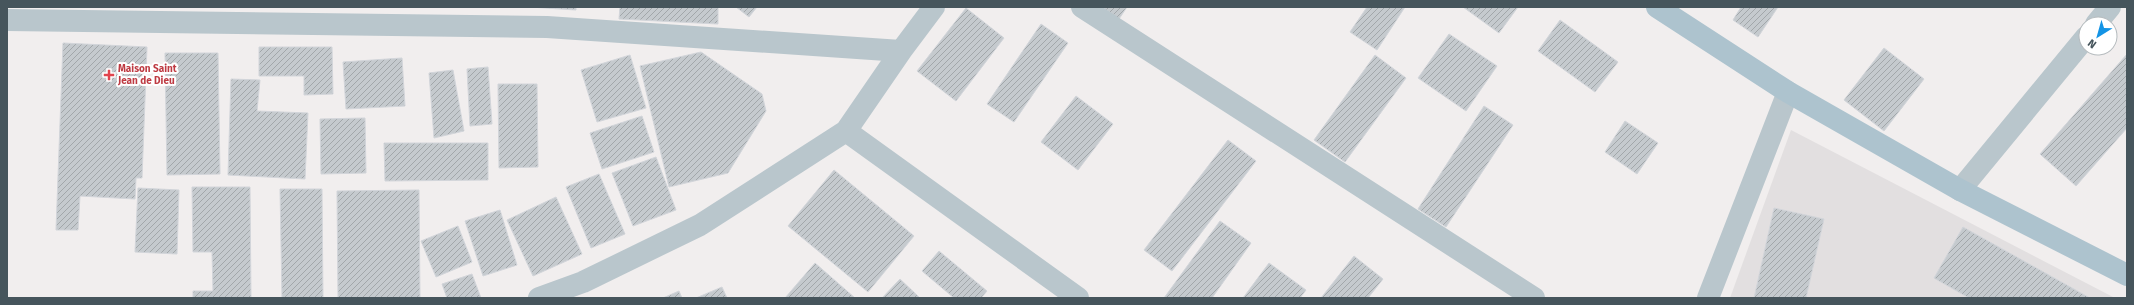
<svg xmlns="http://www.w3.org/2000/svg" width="2134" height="305" viewBox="0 0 2134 305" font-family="'Fira Sans',sans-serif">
  <defs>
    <pattern id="building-hatch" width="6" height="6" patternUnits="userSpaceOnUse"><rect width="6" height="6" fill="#c5cace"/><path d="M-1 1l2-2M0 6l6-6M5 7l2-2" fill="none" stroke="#a2a7aa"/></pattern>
  </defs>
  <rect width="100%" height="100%" fill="#f1eeee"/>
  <!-- education -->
  <path fill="#e2dfe0" d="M 1791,130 L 2115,298 L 1730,298 Z"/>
  <!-- building -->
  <path fill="url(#building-hatch)" stroke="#d2d5da" d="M 530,7 L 576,7 L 576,10 Z
    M 620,7 L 718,7 L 718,24 L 619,19 Z
    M 736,7 L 757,7 L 749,17 Z
    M 1102,7 L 1127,7 L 1119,19 Z
    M 1367,7 L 1405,7 L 1377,50 L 1350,32 Z
    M 1463,7 L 1518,7 L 1499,33 Z
    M 1741,7 L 1778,7 L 1758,37 L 1733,20 Z
    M 966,8 L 1004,38 L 956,101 L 917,71 Z
    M 1560,20 L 1618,62 L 1595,92 L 1538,51 Z
    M 1041,24 L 1068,43 L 1014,122 L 987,104 Z
    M 1449,34 L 1497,66 L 1466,111 L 1418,78 Z
    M 63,43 L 147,47 L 142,178 L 136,178 L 135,199 L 80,196 L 78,230 L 56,230 Z
    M 259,47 L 332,47 L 333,94 L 304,95 L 304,76 L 259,76 Z
    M 1884,48 L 1924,79 L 1884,131 L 1844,100 Z
    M 701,52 L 762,94 L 766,111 L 728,173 L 669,187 L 640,66 Z
    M 165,53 L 218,53 L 220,174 L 167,175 Z
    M 2127,54 L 2127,128 L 2076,186 L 2040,154 Z
    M 630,55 L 646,108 L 597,122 L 581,70 Z
    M 1375,55 L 1406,78 L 1345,162 L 1314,140 Z
    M 402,58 L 405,106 L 346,109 L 343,62 Z
    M 488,67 L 492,124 L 470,126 L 467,69 Z
    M 453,70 L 464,131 L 434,138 L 429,73 Z
    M 231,79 L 260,80 L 257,111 L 308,113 L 305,179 L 228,175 Z
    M 498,84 L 537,84 L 538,167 L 499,168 Z
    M 1076,96 L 1113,124 L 1078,170 L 1041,142 Z
    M 1484,106 L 1513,125 L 1446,227 L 1418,209 Z
    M 642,116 L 654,152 L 602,169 L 590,133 Z
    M 365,118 L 366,173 L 321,174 L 320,119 Z
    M 1625,121 L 1658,143 L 1637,174 L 1605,152 Z
    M 1228,140 L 1256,161 L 1172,271 L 1144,250 Z
    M 384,143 L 488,143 L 488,180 L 385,181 Z
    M 656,157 L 676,210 L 633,226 L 612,173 Z
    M 834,170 L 914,236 L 868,292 L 788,226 Z
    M 599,174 L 625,234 L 591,248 L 566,187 Z
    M 192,187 L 250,187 L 251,298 L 193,298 L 193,291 L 213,291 L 212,252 L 193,252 Z
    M 138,188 L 179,190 L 177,254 L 135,252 Z
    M 280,189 L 322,189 L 323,298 L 282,298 Z
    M 419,190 L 420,298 L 338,298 L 337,191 Z
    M 556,197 L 582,254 L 533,276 L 507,220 Z
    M 1774,208 L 1824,219 L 1806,298 L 1754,298 Z
    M 500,210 L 517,265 L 483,276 L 465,221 Z
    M 1220,221 L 1251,243 L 1212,298 L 1164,298 Z
    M 458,226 L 472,262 L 436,277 L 421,241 Z
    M 1963,227 L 2090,298 L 1969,298 L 1934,278 Z
    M 939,251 L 987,291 L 981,298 L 954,298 L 922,271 Z
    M 1354,256 L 1383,279 L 1368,298 L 1321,298 Z
    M 815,263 L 855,298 L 785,298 Z
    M 1269,263 L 1306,290 L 1300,298 L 1243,298 Z
    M 472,274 L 481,298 L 447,298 L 442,284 Z
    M 900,279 L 920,298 L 882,298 Z
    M 722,287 L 727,298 L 696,298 Z
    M 679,291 L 682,298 L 663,298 Z"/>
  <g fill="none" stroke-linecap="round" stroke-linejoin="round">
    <!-- minor -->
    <path stroke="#b9c6cc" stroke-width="22" d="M 1082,7 L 1534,298
      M 7,20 L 547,27 L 901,51
      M 2096,24 L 2110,7
      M 846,131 L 1078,298
      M 1960,190 L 2086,37
      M 539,298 L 583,282 L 700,225 L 846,131 L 901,51 L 934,7
      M 1708,298 L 1788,92"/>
    <!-- major -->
    <path stroke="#adc3ce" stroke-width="22" d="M 1657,7 L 1788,92 L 1960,190 L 2127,275"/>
  </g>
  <!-- markers -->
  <path fill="#e0444e" stroke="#fff" stroke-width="1.5" d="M107 69h4v4h4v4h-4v4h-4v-4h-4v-4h4z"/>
  <g text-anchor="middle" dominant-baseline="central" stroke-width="4" stroke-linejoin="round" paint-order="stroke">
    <!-- health labels -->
    <g font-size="10" font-weight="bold" fill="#be3a42" stroke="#fff" text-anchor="start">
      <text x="118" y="69">Maison Saint<tspan x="118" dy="12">Jean de Dieu</tspan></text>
    </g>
  </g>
  <!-- border -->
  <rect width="2134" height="305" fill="none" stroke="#46555c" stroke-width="16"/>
  <!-- north arrow -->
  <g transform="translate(2098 36) rotate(217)"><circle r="19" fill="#ffffff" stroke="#b5bbbe"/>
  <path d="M0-3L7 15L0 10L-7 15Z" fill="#1494e5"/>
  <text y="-6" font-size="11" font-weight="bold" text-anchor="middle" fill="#46555c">N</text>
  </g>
</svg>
